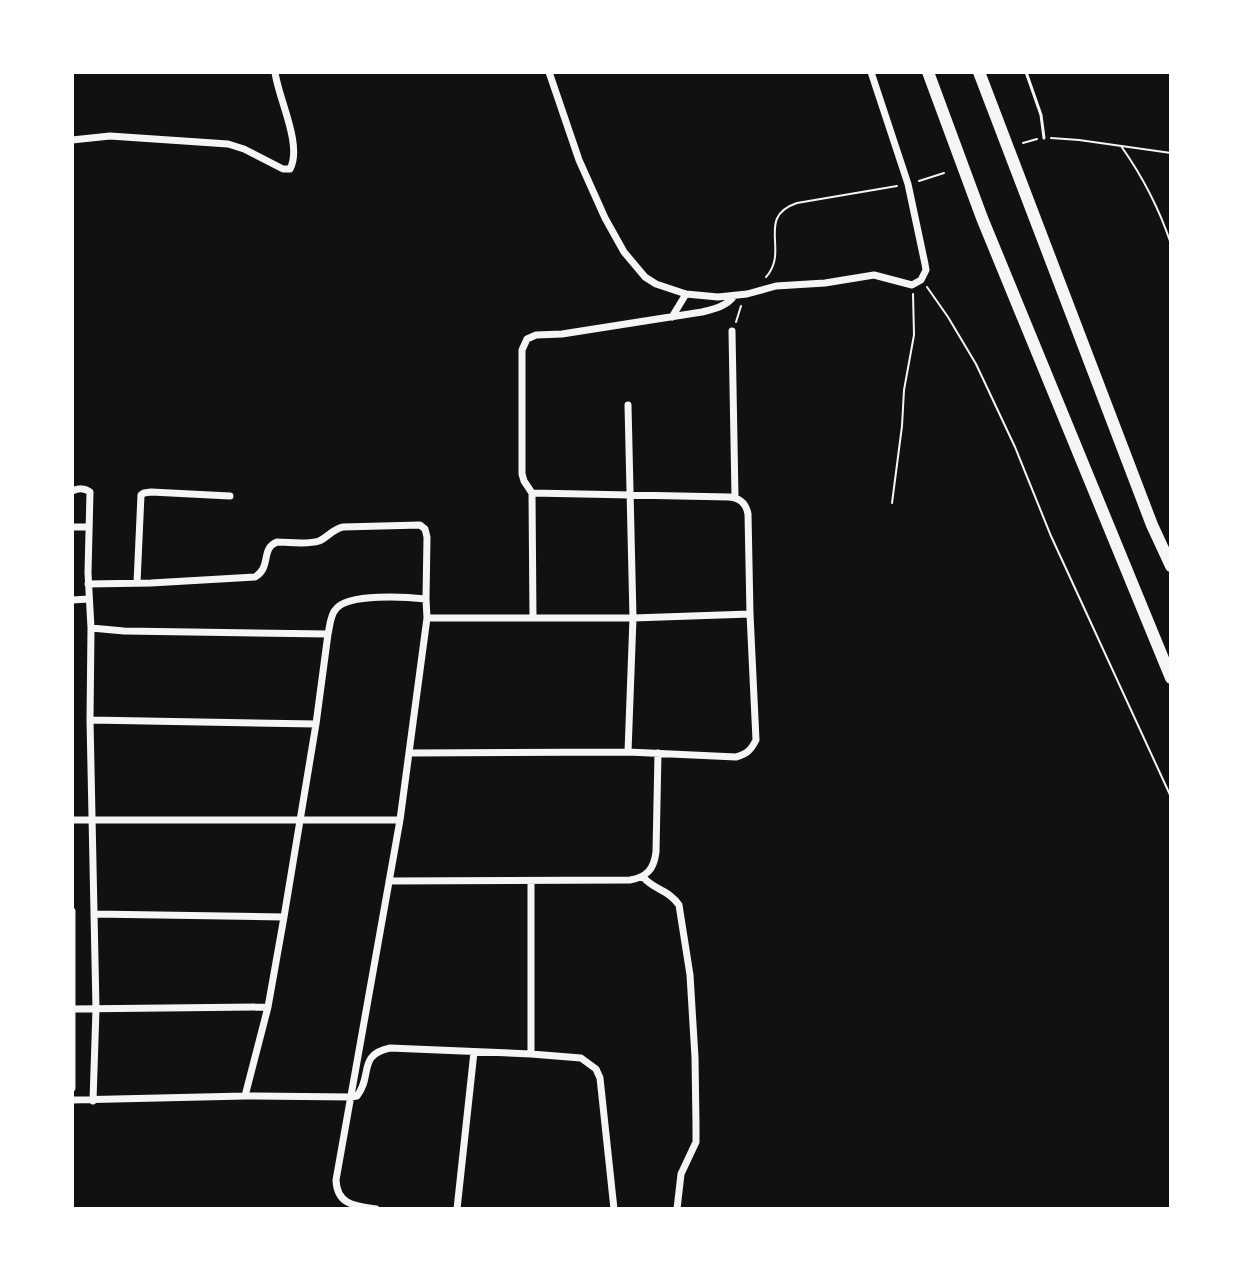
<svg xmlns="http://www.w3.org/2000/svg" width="1243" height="1281" viewBox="0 0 1243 1281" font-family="'IBM Plex Sans',sans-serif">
  <rect width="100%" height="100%" fill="#111"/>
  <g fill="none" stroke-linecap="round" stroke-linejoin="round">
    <!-- path -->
    <path stroke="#f5f5f5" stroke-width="2" d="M 1051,138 L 1079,140 L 1171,153
      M 1023,143 L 1037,139
      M 1121,146 C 1143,177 1159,208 1171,244
      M 919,181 L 944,173
      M 766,277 C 790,251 755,217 797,203 L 897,186
      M 927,287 L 948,317 L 976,364 L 1015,447 L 1051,536 L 1171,797
      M 736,322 L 741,306
      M 892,503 L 902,426 L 904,390 L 914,335 L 913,294"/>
    <!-- service -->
    <path stroke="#f5f5f5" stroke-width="3" d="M 1026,72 L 1041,115 L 1044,138"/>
    <!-- minor -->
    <path stroke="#f5f5f5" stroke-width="7" d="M 549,72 L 579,160 L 605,218 L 624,252 L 645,277 L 656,284 L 686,294 L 718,297 L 747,294 L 776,286 L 825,283 L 874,275 L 912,285 L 921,280 L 926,270 L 925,264 L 908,184 L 871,72
      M 72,140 L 110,136 L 228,144 L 244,149 L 283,169 L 290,169 C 303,145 278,98 275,72
      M 672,317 L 686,294
      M 732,331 L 735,497
      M 628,405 L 633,618 L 628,752
      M 72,491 C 78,488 85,488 90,492 L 88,573 L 91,628 L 90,720 L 96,1009 L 93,1101
      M 72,527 L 88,527
      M 137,583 L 141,495 L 144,493 L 151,492 L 230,496
      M 88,584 L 151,583 L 255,577 C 272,567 260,549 277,542 C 289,542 307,545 319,541 C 328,537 333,529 343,527 L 420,525 L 425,529 L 427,537 L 426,599
      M 72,600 L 89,599
      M 427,618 L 633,618 L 750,614
      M 533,618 L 532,493 L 524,481 L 522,474 L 522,350 L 527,339 L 536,335 L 562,334 L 702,312 C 714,309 727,306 734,296
      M 91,628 L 124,631 L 328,634
      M 90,720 L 316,724
      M 411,753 L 628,752 L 736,757 C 747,754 751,750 756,740 L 750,614 L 748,514 C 746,503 740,498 729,497 L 532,493
      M 72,820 L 400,820
      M 643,877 C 654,890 669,890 679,905 L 690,975 L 695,1057 L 696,1125 L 696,1142 L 681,1174 L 677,1209
      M 389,881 L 630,880 C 647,877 654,869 656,852 L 658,753
      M 72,911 L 72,1088
      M 94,914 L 284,917
      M 72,1009 L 268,1007
      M 531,1054 L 531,881
      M 245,1096 L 268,1007 L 284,917 L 316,724 L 328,634 C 330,626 330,615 336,609 C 348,593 407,597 426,599 L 427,618 L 400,820 L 336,1180 C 337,1205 355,1206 376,1209
      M 72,1100 L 245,1096 L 351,1097 L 357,1096 C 373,1076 357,1055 390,1048 L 531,1054 L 581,1058 L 596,1069 L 600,1078 L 614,1209
      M 457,1209 L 474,1052"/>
    <!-- motorway -->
    <path stroke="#f5f5f5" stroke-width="12" d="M 928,72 L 982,218 L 1171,678
      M 979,72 L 1152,525 L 1171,566"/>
  </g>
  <!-- border -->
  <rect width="1243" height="1281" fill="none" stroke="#ffffff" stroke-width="148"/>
</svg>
